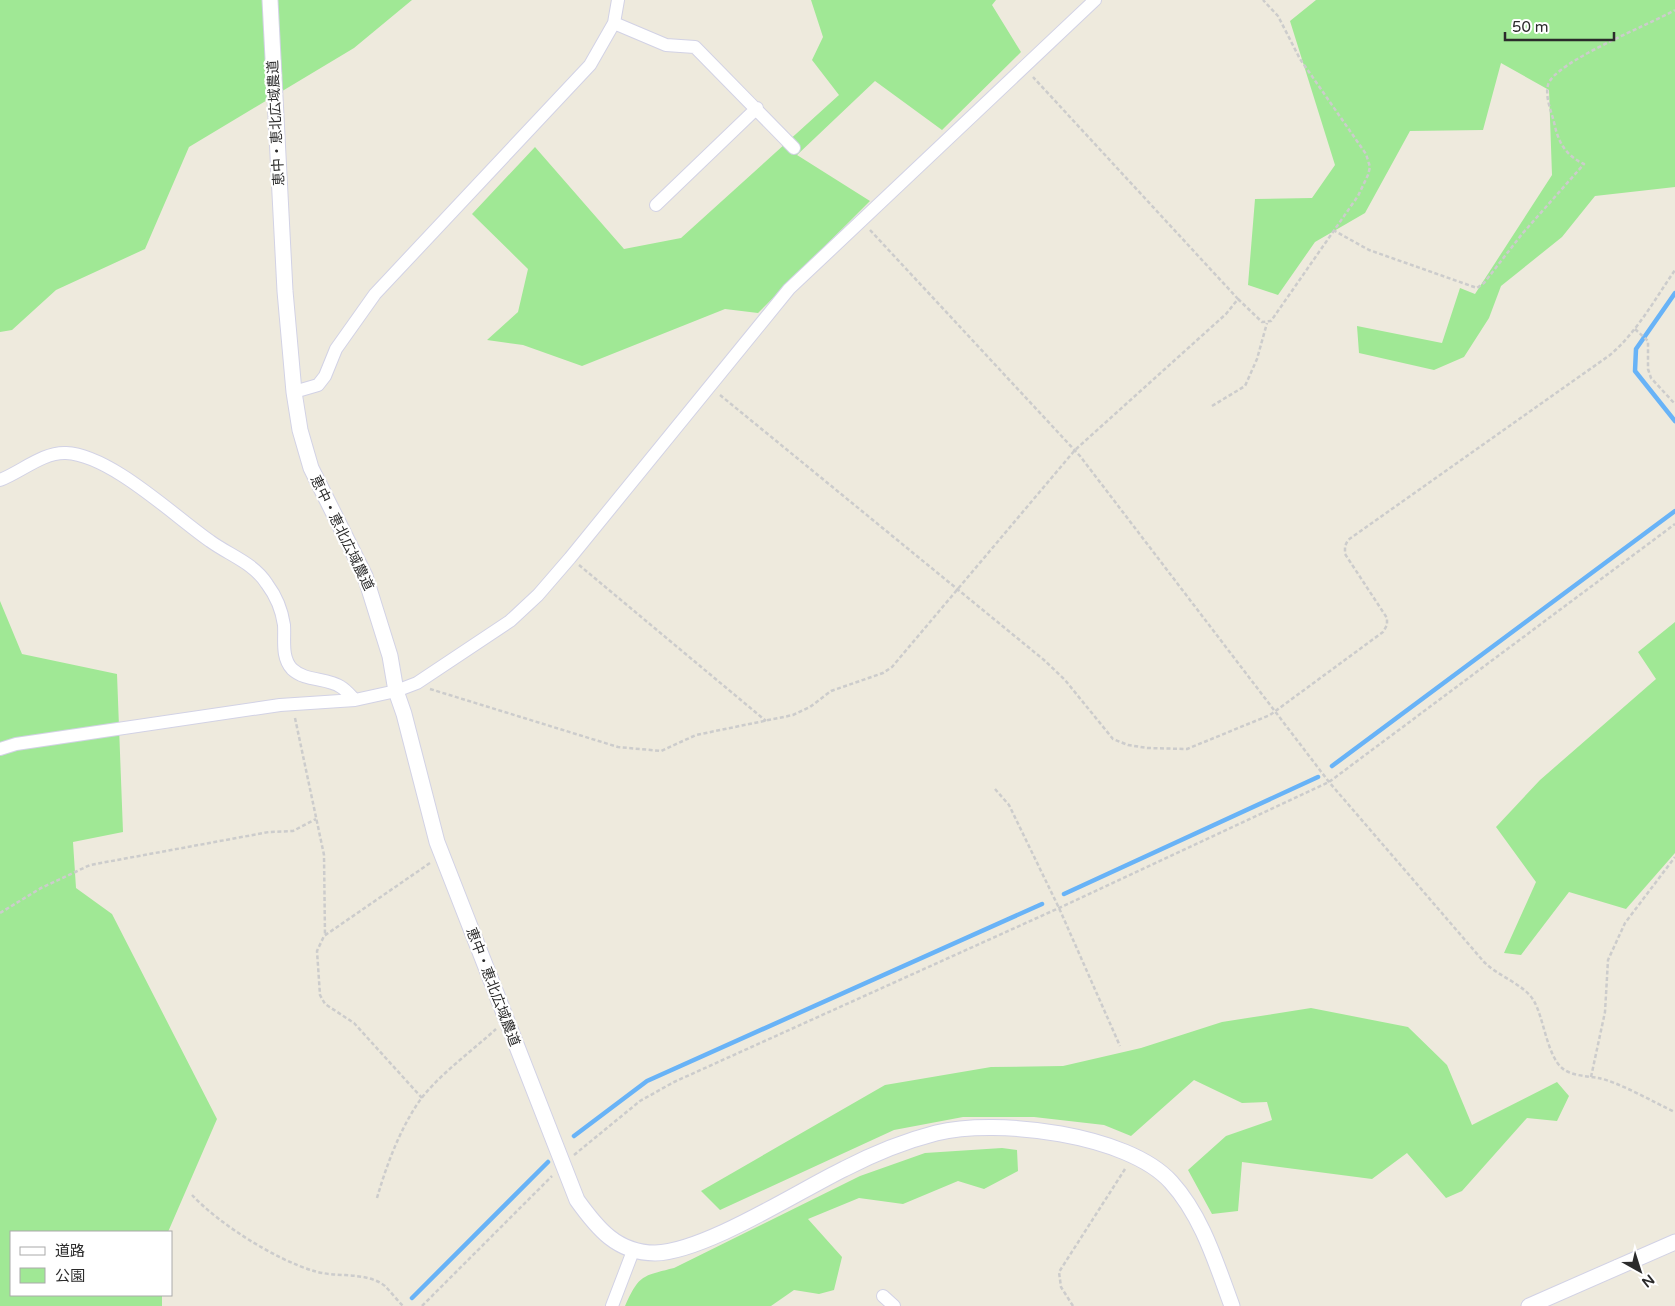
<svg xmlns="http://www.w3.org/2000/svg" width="1675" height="1306" viewBox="0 0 1675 1306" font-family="'Varela Round','Noto Sans JP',sans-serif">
  <rect width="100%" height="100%" fill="#eeeadd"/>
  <!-- green -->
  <path fill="#a0e895" d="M 0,0 L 412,0 L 354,48 L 189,147 L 145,249 L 56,290 L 12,330 L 0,332 Z
    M 811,0 L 996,0 L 992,5 L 1021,52 L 942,130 L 875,81 L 797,155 L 870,201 L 758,313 L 725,309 L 582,366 L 523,345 L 487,340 L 518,312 L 528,269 L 472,214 L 535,147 L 624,249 L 681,238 L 839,95 L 812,60 L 823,37 Z
    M 1316,0 L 1675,0 L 1675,187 L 1595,196 L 1562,237 L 1501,286 L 1489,318 L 1464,357 L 1434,370 L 1359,353 L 1357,326 L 1442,343 L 1460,288 L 1475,294 L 1552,175 L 1549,90 L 1501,63 L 1483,130 L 1410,131 L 1365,213 L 1315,242 L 1278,295 L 1248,285 L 1255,199 L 1312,198 L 1335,165 L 1290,21 Z
    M 0,601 L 22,654 L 117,674 L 123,832 L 73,842 L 76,888 L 112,914 L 217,1119 L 168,1232 L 11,1232 L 11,1295 L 162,1295 L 162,1306 L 0,1306 Z
    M 1675,622 L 1675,853 L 1626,909 L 1569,892 L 1521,955 L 1504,953 L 1536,882 L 1496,827 L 1540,780 L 1656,679 L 1638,652 Z
    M 1311,1008 L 1408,1027 L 1447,1065 L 1472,1125 L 1557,1082 L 1569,1096 L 1557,1121 L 1527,1118 L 1462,1191 L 1446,1198 L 1407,1153 L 1372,1179 L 1242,1162 L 1238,1211 L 1212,1214 L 1188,1170 L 1226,1136 L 1272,1120 L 1267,1102 L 1242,1103 L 1194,1080 L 1131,1136 L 1104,1125 L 1034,1117 L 963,1117 L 894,1130 L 720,1210 L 701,1191 L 885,1085 L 991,1067 L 1063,1066 L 1141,1048 L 1222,1022 Z
    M 1002,1148 L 1017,1150 L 1018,1171 L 984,1189 L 958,1181 L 903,1204 L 859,1198 L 808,1219 L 842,1257 L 834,1290 L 819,1294 L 794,1290 L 771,1306 L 625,1306 C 639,1275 642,1276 674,1268 L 860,1176 L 925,1153 Z"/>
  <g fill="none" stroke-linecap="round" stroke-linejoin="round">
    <!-- stream -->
    <path stroke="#68b3f7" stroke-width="4.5" d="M 1675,293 L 1636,349 L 1635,371 L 1675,421
      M 1332,766 L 1675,511
      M 1064,894 L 1318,777
      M 574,1136 L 647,1081 L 1042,904
      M 412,1298 L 548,1162"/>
    <!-- minor casing -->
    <g stroke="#d2d2e5" stroke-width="14">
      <path id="minor" d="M 614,23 L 666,45 L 695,47 L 794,148
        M 656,205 L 757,108
        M 294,392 L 318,385 L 325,376 L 336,349 L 375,294 L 590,65 L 614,23 L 618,0
        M 0,480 C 21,472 43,452 66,453 C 111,455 174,516 210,541 C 229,555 254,563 267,584 C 276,596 282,611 284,625 C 285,640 281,657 292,669 C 306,682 327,677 341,687 C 346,690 351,696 355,700
        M 0,749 L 16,744 L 280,705 L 355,700 L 396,691 L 417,683 L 510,621 L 538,595 L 570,558 L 789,289 L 1095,0
        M 883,1296 L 894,1306
        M 612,1306 L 633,1251"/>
    </g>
    <!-- tertiary casing -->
    <g stroke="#d2d2e5" stroke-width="17">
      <path id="tertiary" d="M 270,0 L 285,291 L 294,392 L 300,430 L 311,468 L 365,576 L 390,656 L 396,691 L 404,714 L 437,842 L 577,1200 C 597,1228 617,1253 655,1253 C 704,1252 797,1192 844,1169 C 873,1154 905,1141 936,1133 C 997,1118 1128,1134 1171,1182 C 1202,1216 1216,1263 1232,1306
        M 1529,1306 L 1675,1242"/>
    </g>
    <!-- path -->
    <path stroke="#ccc" stroke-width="2.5" stroke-dasharray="4 2.5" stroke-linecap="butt" d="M 870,230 L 1080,456 L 1329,782 L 1484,962 C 1499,977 1524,984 1534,1001 C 1544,1019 1547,1055 1562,1068 C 1571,1076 1587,1076 1598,1078 C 1617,1081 1655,1103 1675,1112
      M 1333,230 L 1369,250 L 1477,288 L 1484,283 L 1522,234 L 1584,164 C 1565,155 1558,142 1554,122 C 1551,111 1545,96 1548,85 C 1554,62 1651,24 1675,10
      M 1238,299 L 1262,322 L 1271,321 L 1358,196 L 1368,175 L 1370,167 L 1366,154 L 1300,59 L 1278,16 L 1263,0
      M 1635,329 L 1648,341 L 1648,369 L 1651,378 L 1675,404
      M 720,395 L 1044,660 L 1065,680 L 1113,739 L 1128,745 L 1147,748 L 1187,749 L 1270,715 L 1383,632 L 1387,625 L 1387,618 L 1345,554 L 1345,546 L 1348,540 L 1610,355 C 1637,332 1655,299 1675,270
      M 1212,406 L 1245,386 L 1257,359 L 1267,323
      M 579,565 L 766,721
      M 430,689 L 618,747 L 661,751 L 696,735 L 793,715 L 810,707 L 831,691 L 883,673 L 892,667 L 1075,450 L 1226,314 L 1238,299 L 1033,77
      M 295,718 L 324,855 L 325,936
      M 995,789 L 1009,805 L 1059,908 L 1120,1046
      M 0,913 L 41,888 L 90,865 L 269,832 L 293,831 L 316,819
      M 1591,1077 L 1605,1012 L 1608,960 L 1625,923 L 1675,857
      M 422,1098 L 354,1023 L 325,1004 L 320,995 L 317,951 L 324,936 L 430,863
      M 574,1155 L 640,1101 L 674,1082 L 1059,908 L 1329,782 L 1675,524
      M 192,1195 C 219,1224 276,1260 314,1271 C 336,1278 366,1271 385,1286 C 391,1292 397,1300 403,1306
      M 377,1198 C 386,1167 398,1134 416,1106 C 434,1078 471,1052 496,1029
      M 422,1306 L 552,1176
      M 1073,1306 L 1061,1287 L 1059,1272 L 1125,1169"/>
    <!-- minor -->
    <use href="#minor" stroke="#fff" stroke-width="12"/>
    <!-- tertiary -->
    <use href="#tertiary" stroke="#fff" stroke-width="15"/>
  </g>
  <g text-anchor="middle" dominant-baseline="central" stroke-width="4.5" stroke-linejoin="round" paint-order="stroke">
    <!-- street labels -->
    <g font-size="14" fill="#2b2b2b" stroke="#fff">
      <text transform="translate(276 123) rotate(-93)">恵中・恵北広域農道</text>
      <text transform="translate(342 533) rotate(64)">恵中・恵北広域農道</text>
      <text transform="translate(493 987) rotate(69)">恵中・恵北広域農道</text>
    </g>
  </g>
  <!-- legend -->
  <rect x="10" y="1231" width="162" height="65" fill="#ffffff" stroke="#aaaaaa"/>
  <rect x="20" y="1247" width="25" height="8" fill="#ffffff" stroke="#aaaaaa"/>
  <text x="55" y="1256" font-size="15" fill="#2b2b2b">道路</text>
  <rect x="20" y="1268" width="25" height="15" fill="#a0e895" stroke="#aaaaaa"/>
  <text x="55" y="1281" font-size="15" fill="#2b2b2b">公園</text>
  <!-- north arrow -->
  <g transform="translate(1640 1271) rotate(141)" stroke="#ffffff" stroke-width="4" paint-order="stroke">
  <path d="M0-4L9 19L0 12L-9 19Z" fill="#2b2b2b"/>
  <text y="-8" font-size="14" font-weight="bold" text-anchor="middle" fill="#2b2b2b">N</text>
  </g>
  <!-- scale -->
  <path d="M1505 32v8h109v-8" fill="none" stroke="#2b2b2b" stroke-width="2.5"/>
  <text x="1512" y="32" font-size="15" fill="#2b2b2b" stroke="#ffffff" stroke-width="4" paint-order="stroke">50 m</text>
</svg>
